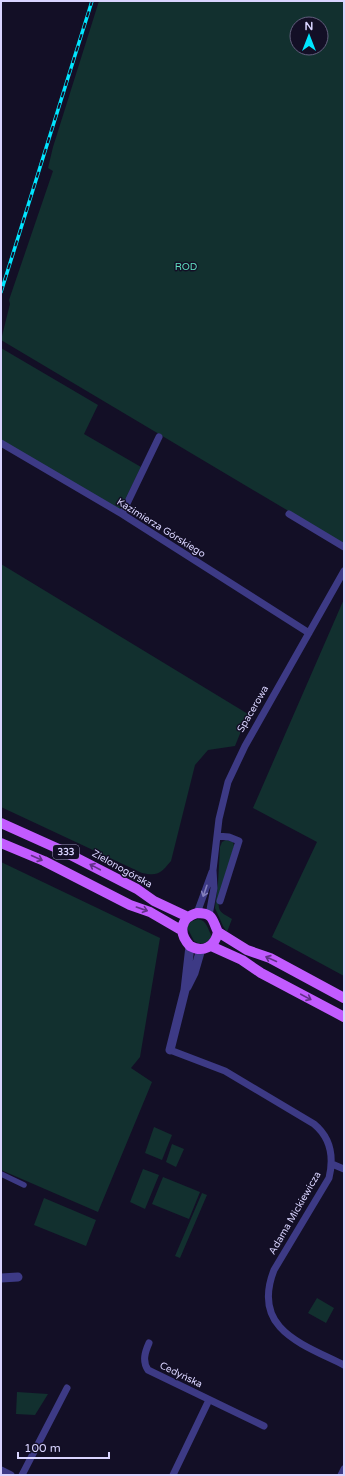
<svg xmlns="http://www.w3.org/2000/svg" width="345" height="1476" viewBox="0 0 345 1476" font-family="'Varela Round',sans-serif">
  <rect width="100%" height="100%" fill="#130f26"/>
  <!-- green -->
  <path fill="#12302f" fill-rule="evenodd" d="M 99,1 L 344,1 L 344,544 L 1,340 L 10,304 L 9,300 L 53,171 L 48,168 L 53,147 ZM 297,24 L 321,24 L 321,48 L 297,48 Z
    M 1,348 L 98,405 L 84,434 L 141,467 L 120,510 L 1,440 Z
    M 1,564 L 248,714 L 235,746 L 208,750 L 195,765 L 171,861 C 160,874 158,876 142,873 L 1,807 Z
    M 344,599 L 344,976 L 272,937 L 317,842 L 253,808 Z
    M 226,840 L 233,842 L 234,846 L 219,900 C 217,913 223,913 232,919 L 227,932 L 223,926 L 215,908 L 218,883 L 220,847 L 222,842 Z
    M 1,862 L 160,938 L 140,1057 L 131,1068 L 152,1082 L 98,1212 L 1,1170 Z
    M 198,919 C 208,921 207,929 212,936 C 208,943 202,946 194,941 L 189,931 L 186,928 L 190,922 Z
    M 154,1127 L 172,1135 L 162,1160 L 145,1153 Z
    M 172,1144 L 184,1149 L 176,1167 L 166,1162 Z
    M 143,1169 L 159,1175 L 145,1209 L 130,1202 Z
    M 163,1177 L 200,1192 L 189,1219 L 152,1204 Z
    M 202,1193 L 207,1195 L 180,1258 L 175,1256 Z
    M 44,1198 L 96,1220 L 86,1246 L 34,1225 Z
    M 317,1298 L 334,1308 L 326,1323 L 308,1313 Z
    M 17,1392 L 48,1394 L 35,1415 L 16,1414 Z"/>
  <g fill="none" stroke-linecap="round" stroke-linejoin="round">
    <!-- pedestrian -->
    <path stroke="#3d3a85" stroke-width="5.5" d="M 1,1174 L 24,1185"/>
    <!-- minor -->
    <path stroke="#3d3a85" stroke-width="7" d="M 1,443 L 122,514 L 309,633
      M 122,514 L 159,437
      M 289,514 L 344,547
      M 217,836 L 229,837 L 239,841 L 220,901
      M 197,913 L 212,872
      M 209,915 L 214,888 L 213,870 L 219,819 L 228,782 L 245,746 L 344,571
      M 170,1050 L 225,1071 L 314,1124 C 331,1138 334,1157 329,1178 L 274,1270 C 251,1329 302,1344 344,1365
      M 332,1164 L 344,1169
      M 149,1343 C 145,1352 142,1361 148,1370 L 264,1426
      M 1,1470 L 11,1475
      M 22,1475 L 67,1388
      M 173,1475 L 209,1400
      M 341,1475 L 344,1469"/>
    <!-- tertiary -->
    <path stroke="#3d3a85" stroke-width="9" d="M 187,987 L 194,973 L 201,949
      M 170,1050 L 185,990 L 190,946
      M 1,1278 L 18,1277"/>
    <!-- primary -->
    <path stroke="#c25bff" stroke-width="10" d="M 1,823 L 61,850 L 137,889 L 154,901 L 188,917
      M 1,843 L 44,861 L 130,905 L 150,912 L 181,930
      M 197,913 C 214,913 212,920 218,932 C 215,947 203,953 190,946 C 178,933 180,918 197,913 Z
      M 218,932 L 247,950 L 270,958 L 344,998
      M 211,946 L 242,960 L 261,973 L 344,1017"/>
    <!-- rail casing -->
    <g stroke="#00e5ff" stroke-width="3.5">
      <path id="rail" d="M 1,292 L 92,1"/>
    </g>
    <!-- rail -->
    <use href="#rail" stroke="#130f26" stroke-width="2" stroke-dasharray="6" stroke-linecap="butt"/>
  </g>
  <!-- one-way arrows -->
  <defs><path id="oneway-shaft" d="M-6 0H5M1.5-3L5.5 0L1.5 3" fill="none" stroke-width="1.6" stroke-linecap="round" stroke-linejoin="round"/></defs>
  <g stroke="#623188">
    <use href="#oneway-shaft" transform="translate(37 858) rotate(24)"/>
    <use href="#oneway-shaft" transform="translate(95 867) rotate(-152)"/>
    <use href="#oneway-shaft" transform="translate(142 909) rotate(19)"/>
    <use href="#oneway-shaft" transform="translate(271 959) rotate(-156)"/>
    <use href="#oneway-shaft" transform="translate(306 997) rotate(28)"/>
  </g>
  <use stroke="#837fbc" href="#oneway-shaft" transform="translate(205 891) rotate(109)"/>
  <g text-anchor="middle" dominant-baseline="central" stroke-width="3" stroke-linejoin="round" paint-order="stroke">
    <!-- shield labels -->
    <rect fill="#130f26" stroke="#9e99be" stroke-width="1" x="53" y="845" width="26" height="14" rx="3"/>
    <g font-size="9" font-weight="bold" fill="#d9d4ff">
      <text x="66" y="852">333</text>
    </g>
    <!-- park labels -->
    <g font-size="10" fill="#5fe0c0" stroke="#130f26">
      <text x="186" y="267">ROD</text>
    </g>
    <!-- street labels -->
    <g font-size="10" fill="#d9d4ff" stroke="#130f26">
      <text transform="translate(161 528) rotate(32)">Kazimierza Górskiego</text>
      <text transform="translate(253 709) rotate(-60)">Spacerowa</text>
      <text transform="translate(122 869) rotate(29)">Zielonogórska</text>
      <text transform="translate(295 1213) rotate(-60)">Adama Mickiewicza</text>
      <text transform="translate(181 1375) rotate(26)">Cedyńska</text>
    </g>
  </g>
  <!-- border -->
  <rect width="345" height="1476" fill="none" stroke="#d9d4ff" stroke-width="4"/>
  <!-- north arrow -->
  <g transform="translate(309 36)"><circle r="19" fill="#130f26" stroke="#625e7d"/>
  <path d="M0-3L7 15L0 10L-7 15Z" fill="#00e5ff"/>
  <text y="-6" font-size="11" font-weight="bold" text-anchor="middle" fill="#d9d4ff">N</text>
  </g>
  <!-- scale -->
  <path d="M18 1452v6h91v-6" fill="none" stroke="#d9d4ff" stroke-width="2"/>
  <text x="24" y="1452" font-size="12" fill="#d9d4ff" stroke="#130f26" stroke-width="3" paint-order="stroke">100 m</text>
</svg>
